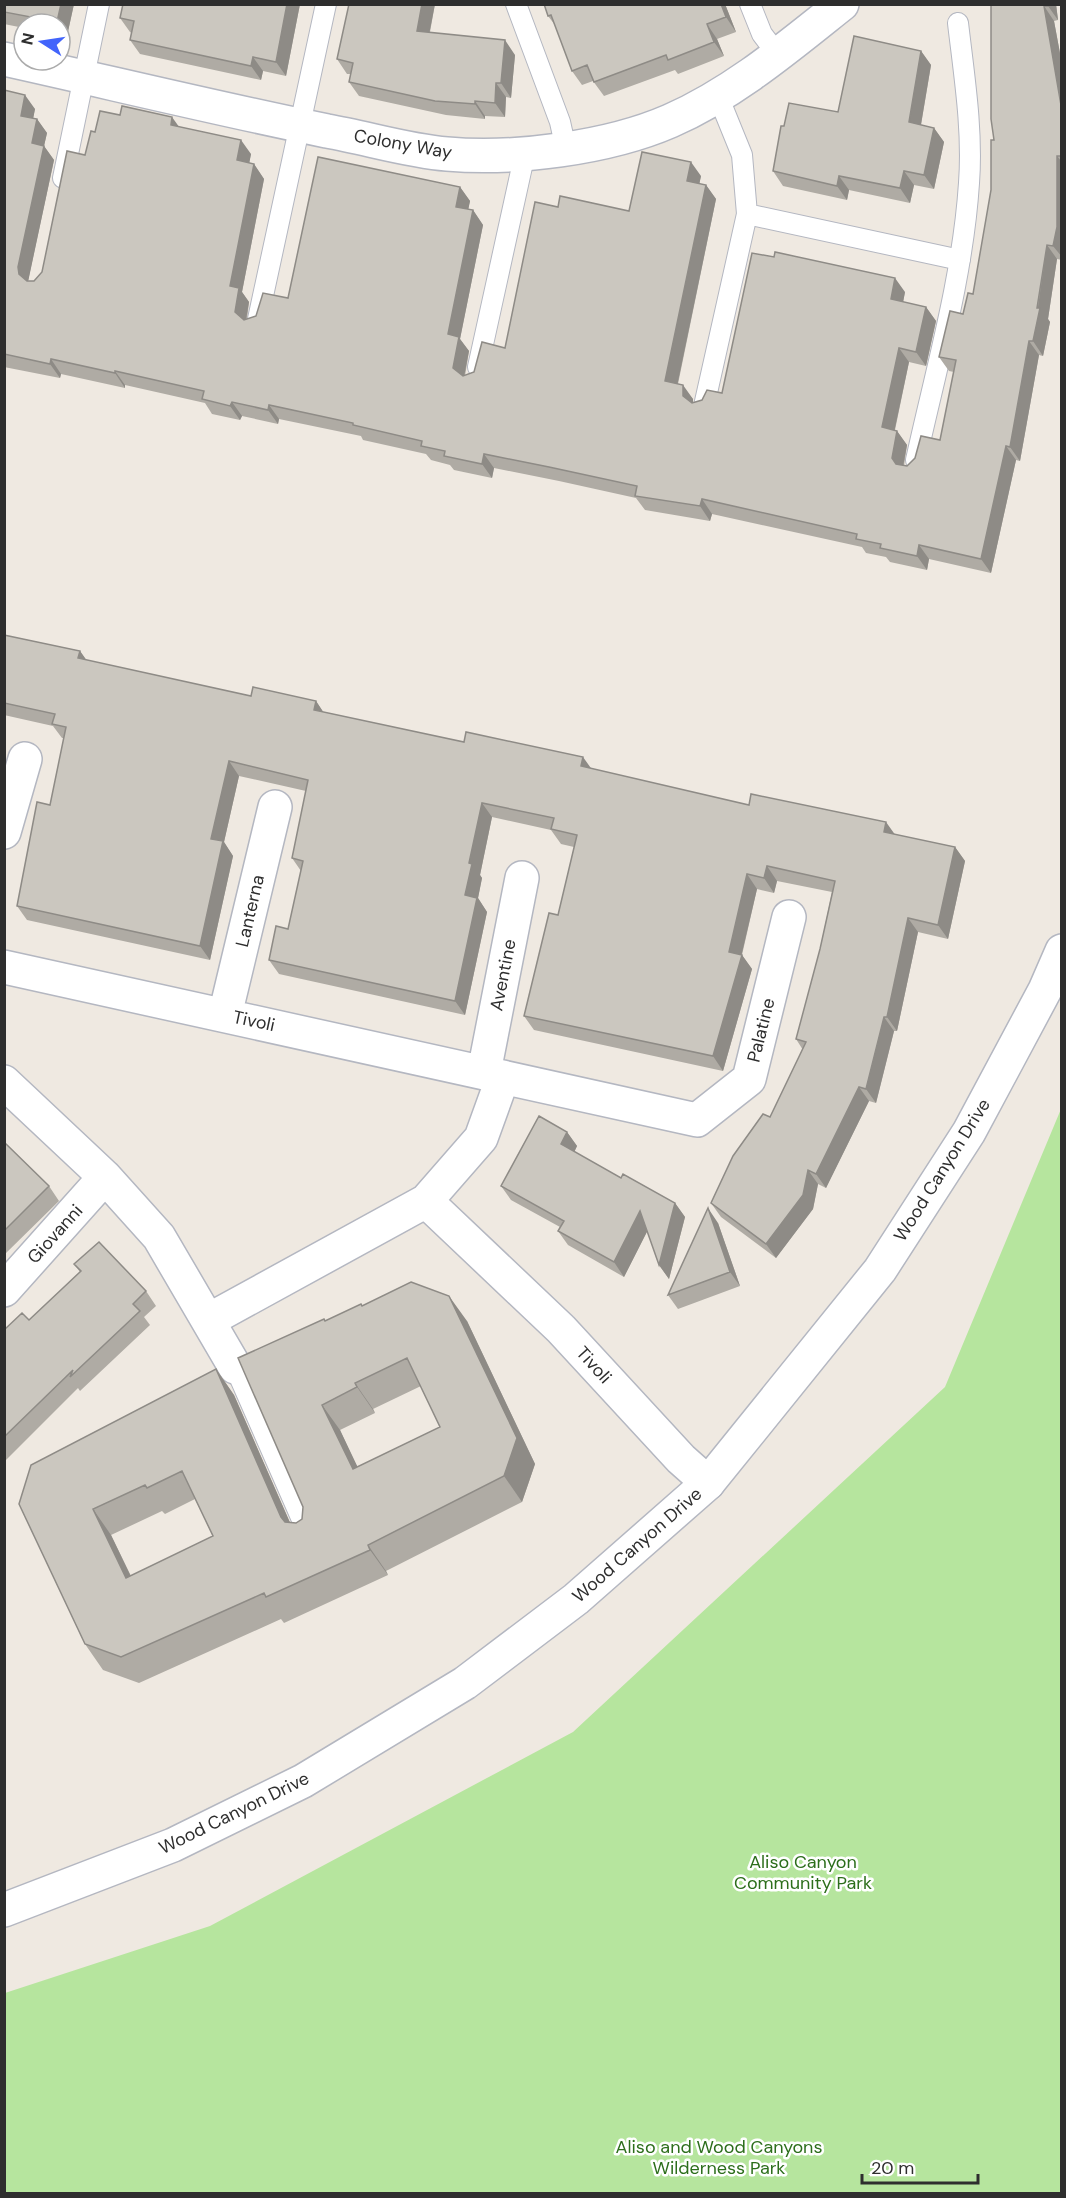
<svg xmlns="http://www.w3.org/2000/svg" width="1066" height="2198" viewBox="0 0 1066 2198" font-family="'DM Sans',sans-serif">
  <rect width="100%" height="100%" fill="#efe9e1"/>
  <!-- green -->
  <path fill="#b6e59e" d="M 1061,1109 L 1061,2193 L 5,2193 L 5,1993 L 210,1926 L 573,1732 L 945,1387 Z"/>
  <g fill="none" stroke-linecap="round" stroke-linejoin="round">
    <!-- service casing -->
    <g stroke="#b4b7c1" stroke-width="22">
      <path id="service" d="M 516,4 L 560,122 L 566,149
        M 750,4 L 762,34 L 778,55
        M 63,178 L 99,4
        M 747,214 L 960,260
        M 258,319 L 326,4
        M 478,367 L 525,153
        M 704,406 L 747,214 L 742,155 L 718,96
        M 916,460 C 936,369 963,276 969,183 C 973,130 964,75 958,23
        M 235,1367 L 310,1538"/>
    </g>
    <!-- minor casing -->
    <g stroke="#b4b7c1" stroke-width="36">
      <path id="minor" d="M 4,59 C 112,83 219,109 327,131 C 367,138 408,151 447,154 C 514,160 608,148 670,121 C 734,93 788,47 842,4
        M 4,832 L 25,759
        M 4,967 L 697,1120 L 749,1079 L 789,917
        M 225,1015 L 275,807
        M 484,1072 L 522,878
        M 4,1082 L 105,1177 L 159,1237 L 235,1367
        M 426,1201 L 481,1138 L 503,1077
        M 4,1290 L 105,1177
        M 209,1320 L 426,1201 L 561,1329 L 681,1459 L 708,1483"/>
    </g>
    <!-- secondary casing -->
    <g stroke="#b4b7c1" stroke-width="36">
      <path id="secondary" d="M 4,1910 L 173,1845 L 303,1781 L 465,1683 L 576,1599 L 708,1483 L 880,1270 L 969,1132 L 1045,990 L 1062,951"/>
    </g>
    <!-- service -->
    <use href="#service" stroke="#fff" stroke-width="20"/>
    <!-- minor -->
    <use href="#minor" stroke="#fff" stroke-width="33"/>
    <!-- secondary -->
    <use href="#secondary" stroke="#fff" stroke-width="33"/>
  </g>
  <!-- wall -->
  <path fill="#afaba4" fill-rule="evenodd" d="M 4,4 L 74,4 L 67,36 L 60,35 L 60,24 L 24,24 L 24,28 L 4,24 Z
    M 300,4 L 286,76 L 263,71 L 261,80 L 140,54 L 130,40 L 132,33 L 130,32 L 120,18 Z
    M 349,4 L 435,4 L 430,32 L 515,55 L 511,98 L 506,97 L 505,117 L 485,116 L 485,119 L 446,115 L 359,96 L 349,82 L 351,74 L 347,74 L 337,59 Z
    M 544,4 L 725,4 L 736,32 L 717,39 L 724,56 L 678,74 L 675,70 L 604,96 L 593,81 L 582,85 L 572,71 L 555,25 L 548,16 Z
    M 991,4 L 1056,4 L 1058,20 L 1054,21 L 1062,64 L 1062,260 L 1057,259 L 1048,319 L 1050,322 L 1043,356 L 1039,355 L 1020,461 L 1016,460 L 991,573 L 929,559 L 927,570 L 890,562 L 886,557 L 866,553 L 862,547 L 712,514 L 710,521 L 645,510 L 636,498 L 559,481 L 494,468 L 492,478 L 454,470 L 450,465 L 431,460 L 426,454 L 363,440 L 361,436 L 279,419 L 278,424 L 242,416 L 240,420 L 212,414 L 205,403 L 125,385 L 125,388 L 61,374 L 60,378 L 4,367 L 4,90 L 35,109 L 33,118 L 37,119 L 47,133 L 44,146 L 54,160 L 28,281 L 34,281 L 42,272 L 85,155 L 95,132 L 180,127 L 251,154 L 249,163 L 254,164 L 264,179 L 242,292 L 249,302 L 247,319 L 256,316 L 288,298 L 460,187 L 470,201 L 468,209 L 473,210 L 483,225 L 460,339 L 469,351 L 465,376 L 474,372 L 505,348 L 558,207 L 629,211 L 701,176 L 699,184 L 706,185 L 716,199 L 678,384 L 693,399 L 693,403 L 722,393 L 905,292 L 903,302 L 926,307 L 936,321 L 926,366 L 909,362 L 895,430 L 897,431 L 907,445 L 904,466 L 907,466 L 940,440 L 954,372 L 949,371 L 939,357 L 963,314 L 973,294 L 991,190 L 994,140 Z
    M 921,51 L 931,65 L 921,125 L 934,128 L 944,142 L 934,189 L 914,185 L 910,203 L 849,190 L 847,200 L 783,186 L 773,171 L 784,126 L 838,112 Z
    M 4,635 L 80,651 L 86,660 L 251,696 L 316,701 L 323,712 L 591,769 L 749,805 L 955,847 L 965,861 L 948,939 L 918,932 L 897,1031 L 894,1031 L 876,1103 L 869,1101 L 826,1188 L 818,1184 L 813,1209 L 776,1258 L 721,1217 L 711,1203 L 770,1117 L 803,1050 L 796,1039 L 820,949 L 832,892 L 777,881 L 774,893 L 757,889 L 742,955 L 752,969 L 723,1071 L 534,1030 L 524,1016 L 558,915 L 574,847 L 561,844 L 551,830 L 492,817 L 480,875 L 482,878 L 478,898 L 487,912 L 465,1015 L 279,974 L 269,960 L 288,929 L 301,871 L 292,858 L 306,791 L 239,776 L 224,842 L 233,856 L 210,960 L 27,920 L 17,906 L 50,805 L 64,738 L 62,738 L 53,726 L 4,715 Z
    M 567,1132 L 577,1146 L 574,1152 L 621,1178 L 675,1203 L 685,1217 L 669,1279 L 659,1265 L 647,1231 L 624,1277 L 568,1245 L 558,1231 L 560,1227 L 511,1200 L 501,1186 Z
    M 4,1142 L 49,1186 L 59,1201 L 4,1255 Z
    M 718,1223 L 740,1286 L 678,1309 L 668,1295 Z
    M 74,1264 L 146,1291 L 156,1306 L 144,1317 L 150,1325 L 80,1391 L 78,1388 L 4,1462 L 4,1330 L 29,1320 L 80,1272 Z
    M 363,1306 L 467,1321 L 535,1464 L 522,1502 L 386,1571 L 388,1575 L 284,1623 L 281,1619 L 139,1683 L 103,1670 L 85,1644 L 19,1504 L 216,1369 L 234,1395 L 290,1523 L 296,1523 L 302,1519 L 326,1321 ZM 421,1386 L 440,1427 L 357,1467 L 340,1430 L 375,1413 L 373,1409 ZM 195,1499 L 213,1536 L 131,1576 L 111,1535 L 162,1511 L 165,1514 Z"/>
  <!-- shaded-wall -->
  <path fill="#8e8b86" d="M 61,4 L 74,4 L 67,36 L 60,26 L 60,24 L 57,22 Z
    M 287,4 L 300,4 L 286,76 L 276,62 Z
    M 422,4 L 435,4 L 427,45 L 417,31 Z
    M 721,4 L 725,4 L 736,32 L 726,17 Z
    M 1048,4 L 1056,4 L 1058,20 L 1048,6 Z
    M 1044,6 L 1054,21 L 1062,64 L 1062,157 Z
    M 707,24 L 717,39 L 724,56 L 714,42 Z
    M 505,40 L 515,55 L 511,98 L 501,83 Z
    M 921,51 L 931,65 L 919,136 L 909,122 Z
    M 253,57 L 263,71 L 261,80 L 251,66 Z
    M 496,83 L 506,97 L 505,117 L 495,103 Z
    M 25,95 L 35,109 L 31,130 L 21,116 Z
    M 475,101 L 485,116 L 485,119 L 475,104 Z
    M 172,117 L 182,131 L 171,125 Z
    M 37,119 L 47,133 L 44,146 L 54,160 L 28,282 L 29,288 L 19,274 L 18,267 L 32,143 Z
    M 934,128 L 944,142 L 934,189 L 924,175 Z
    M 241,140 L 251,154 L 247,175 L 237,160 Z
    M 1057,156 L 1062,162 L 1062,257 L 1053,246 Z
    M 691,162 L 701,176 L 697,195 L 687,181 Z
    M 254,164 L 264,179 L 242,292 L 249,302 L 245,326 L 235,312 L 230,286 Z
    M 904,171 L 914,185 L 910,203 L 900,188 Z
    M 839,176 L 849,190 L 847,200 L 837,186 Z
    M 706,185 L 716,199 L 675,396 L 665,381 Z
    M 460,187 L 470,201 L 466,221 L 456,207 Z
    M 473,210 L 483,225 L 460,339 L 469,351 L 463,382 L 453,368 L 448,334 Z
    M 1047,245 L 1057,259 L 1048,319 L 1050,322 L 1043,356 L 1033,341 Z
    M 895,278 L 905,292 L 901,313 L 891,299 Z
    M 926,307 L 936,321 L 926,366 L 916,352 Z
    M 1029,341 L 1039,355 L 1020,461 L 1010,447 Z
    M 899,348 L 909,362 L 892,442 L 882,427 Z
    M 51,359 L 61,374 L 60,378 L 50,364 Z
    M 115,371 L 125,385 L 125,388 L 115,373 Z
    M 683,385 L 693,399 L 693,410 L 683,396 Z
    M 232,402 L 242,416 L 240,420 L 230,406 Z
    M 269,405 L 279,419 L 278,424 L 268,410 Z
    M 897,431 L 907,445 L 902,472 L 892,458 Z
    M 1006,446 L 1016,460 L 991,573 L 981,559 Z
    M 484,454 L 494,468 L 492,478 L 482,464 Z
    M 702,499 L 712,514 L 710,521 L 700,506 Z
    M 919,545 L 929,559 L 927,570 L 917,556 Z
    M 80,651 L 90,665 L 78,658 Z
    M 316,701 L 326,716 L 314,710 Z
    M 583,757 L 593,771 L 581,766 Z
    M 229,761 L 239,776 L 224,842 L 233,856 L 210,960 L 200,946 L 211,839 Z
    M 482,803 L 492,817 L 480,875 L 482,878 L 478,898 L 487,912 L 465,1015 L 455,1001 L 469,863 Z
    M 886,822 L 896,836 L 884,832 Z
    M 955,847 L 965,861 L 948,939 L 938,925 Z
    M 767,866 L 777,881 L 774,893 L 764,878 Z
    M 747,874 L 757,889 L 741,957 L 742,955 L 752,969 L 723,1071 L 713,1056 L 729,952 Z
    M 908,918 L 918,932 L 897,1031 L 887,1017 Z
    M 884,1017 L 894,1031 L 876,1103 L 866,1089 Z
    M 859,1087 L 869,1101 L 826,1188 L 816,1174 Z
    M 567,1132 L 577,1146 L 571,1159 L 561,1144 Z
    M 808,1170 L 818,1184 L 813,1209 L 776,1258 L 766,1244 Z
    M 675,1203 L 685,1217 L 669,1279 L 659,1265 Z
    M 708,1208 L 718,1223 L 740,1286 L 730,1272 Z
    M 640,1211 L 650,1226 L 624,1277 L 614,1262 Z
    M 449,1296 L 467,1321 L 535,1464 L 522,1502 L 504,1476 Z
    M 216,1369 L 234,1395 L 299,1543 L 281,1517 Z
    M 355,1383 L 373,1409 L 375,1413 L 357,1387 Z
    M 322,1405 L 340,1430 L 371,1495 L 353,1469 Z
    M 93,1509 L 111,1535 L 144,1604 L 126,1578 Z
    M 368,1545 L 386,1571 L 388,1575 L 370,1550 Z"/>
  <!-- building -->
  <path fill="#cbc7bf" stroke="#8e8b86" stroke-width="1.5" fill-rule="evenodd" d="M 4,4 L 61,4 L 57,22 L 4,12 Z
    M 123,4 L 287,4 L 276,62 L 253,57 L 251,66 L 130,40 L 134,21 L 120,18 Z
    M 349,4 L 422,4 L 417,31 L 505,40 L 501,83 L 496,83 L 495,103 L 475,101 L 475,104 L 435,101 L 349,82 L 353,63 L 337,59 Z
    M 544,4 L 721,4 L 726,17 L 707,24 L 714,42 L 668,60 L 666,55 L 594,82 L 587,65 L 572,71 L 551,15 L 548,16 Z
    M 991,4 L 1048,4 L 1048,6 L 1044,6 L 1061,105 L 1061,156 L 1057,156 L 1057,227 L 1053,246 L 1047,245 L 1037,308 L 1040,308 L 1033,341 L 1029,341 L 1010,447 L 1006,446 L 981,559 L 919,545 L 917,556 L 880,548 L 881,544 L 856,539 L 857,534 L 702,499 L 700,506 L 635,496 L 637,486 L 549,467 L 484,454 L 482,464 L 444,456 L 445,451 L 421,446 L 422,441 L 353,425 L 353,423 L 269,405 L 268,410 L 232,402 L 230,406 L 202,399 L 204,391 L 115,371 L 115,373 L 51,359 L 50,364 L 4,354 L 4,90 L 25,95 L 21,116 L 37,119 L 32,143 L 44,146 L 18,267 L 19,274 L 27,281 L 34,281 L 42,272 L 67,151 L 85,155 L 91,131 L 95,132 L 100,111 L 120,115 L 122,106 L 172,117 L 171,125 L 241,140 L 237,160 L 254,164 L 230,286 L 239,288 L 235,312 L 244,320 L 256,316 L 263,293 L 288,298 L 318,157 L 460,187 L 456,207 L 473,210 L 448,334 L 459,337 L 453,368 L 463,376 L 474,372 L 482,342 L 505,348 L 535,202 L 558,207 L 560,196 L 629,211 L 642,152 L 691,162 L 687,181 L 706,185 L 665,381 L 683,385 L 683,396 L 692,403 L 702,400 L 707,390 L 722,393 L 752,253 L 774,257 L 775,252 L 895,278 L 891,299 L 926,307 L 916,352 L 899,348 L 882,427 L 897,431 L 892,458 L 896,464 L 907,466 L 915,458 L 921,436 L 940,440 L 956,360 L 939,357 L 950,311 L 963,314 L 968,293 L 973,294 L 991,190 L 991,140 L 994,140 L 991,119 Z
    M 854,36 L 921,51 L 909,122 L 934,128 L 924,175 L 904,171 L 900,188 L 839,176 L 837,186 L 773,171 L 781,126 L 784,126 L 789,103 L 838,112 Z
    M 4,635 L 80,651 L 78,658 L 251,696 L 253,687 L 316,701 L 314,710 L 464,742 L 466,732 L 583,757 L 581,766 L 749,805 L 751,794 L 886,822 L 884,832 L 955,847 L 938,925 L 908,918 L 887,1017 L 884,1017 L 866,1089 L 859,1087 L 816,1174 L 808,1170 L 803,1195 L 766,1244 L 711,1203 L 733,1156 L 763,1114 L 770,1117 L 806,1042 L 796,1039 L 820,949 L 835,881 L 767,866 L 764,878 L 747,874 L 729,952 L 742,955 L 713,1056 L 524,1016 L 549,913 L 558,915 L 577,835 L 551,829 L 554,818 L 482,803 L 469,863 L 472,864 L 465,895 L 477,898 L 455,1001 L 269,960 L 276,926 L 288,929 L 303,861 L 292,858 L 308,780 L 229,761 L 211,839 L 223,841 L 200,946 L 17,906 L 37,802 L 50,805 L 66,727 L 52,724 L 55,714 L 4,703 Z
    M 539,1116 L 567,1132 L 561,1144 L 621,1178 L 623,1174 L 675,1203 L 659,1265 L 640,1211 L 614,1262 L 558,1231 L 564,1221 L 501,1186 Z
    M 4,1142 L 49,1186 L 4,1231 Z
    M 708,1208 L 730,1272 L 668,1295 Z
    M 99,1242 L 146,1291 L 133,1304 L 140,1311 L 70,1377 L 73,1370 L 4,1437 L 4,1330 L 22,1313 L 29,1320 L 81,1271 L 74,1264 Z
    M 411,1282 L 449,1296 L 517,1438 L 504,1476 L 368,1545 L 370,1550 L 266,1597 L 264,1593 L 121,1657 L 85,1644 L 19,1504 L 31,1465 L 216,1369 L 281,1517 L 285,1522 L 296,1523 L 302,1519 L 303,1507 L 238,1358 L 324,1319 L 325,1321 L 361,1304 L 362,1306 ZM 407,1358 L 440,1427 L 353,1469 L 322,1405 L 357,1387 L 355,1383 ZM 182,1471 L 213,1536 L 126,1578 L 93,1509 L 145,1485 L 147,1488 Z"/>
  <g text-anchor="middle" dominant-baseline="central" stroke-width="5" stroke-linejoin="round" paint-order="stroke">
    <!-- street labels -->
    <g font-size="18" fill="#2e2e2e" stroke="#fff">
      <text transform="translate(403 144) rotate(10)">Colony Way</text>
      <text transform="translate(250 911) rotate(-77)">Lanterna</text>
      <text transform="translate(503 975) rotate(-79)">Aventine</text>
      <text transform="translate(254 1021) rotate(12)">Tivoli</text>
      <text transform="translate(761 1030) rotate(-76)">Palatine</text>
      <text transform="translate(942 1170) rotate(-58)">Wood Canyon Drive</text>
      <text transform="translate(55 1234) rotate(-48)">Giovanni</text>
      <text transform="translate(594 1365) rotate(48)">Tivoli</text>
      <text transform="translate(637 1545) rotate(-41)">Wood Canyon Drive</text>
      <text transform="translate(234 1813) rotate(-26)">Wood Canyon Drive</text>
    </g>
    <!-- park labels -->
    <g font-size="18" fill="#2c6e1b" stroke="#fff">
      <text x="803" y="1862">Aliso Canyon<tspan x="803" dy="21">Community Park</tspan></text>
      <text x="719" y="2147">Aliso and Wood Canyons<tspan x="719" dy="21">Wilderness Park</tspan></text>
    </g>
  </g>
  <!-- border -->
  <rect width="1066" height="2198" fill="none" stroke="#2e2e2e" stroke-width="12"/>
  <!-- north arrow -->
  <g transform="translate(42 42) rotate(282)"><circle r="28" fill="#ffffff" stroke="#ababab" stroke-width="1.5"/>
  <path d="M0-4.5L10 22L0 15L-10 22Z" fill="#4264fb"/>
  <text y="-9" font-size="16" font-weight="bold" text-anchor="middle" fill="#2e2e2e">N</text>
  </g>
  <!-- scale -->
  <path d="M862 2174v9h116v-9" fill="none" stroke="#2e2e2e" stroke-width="3"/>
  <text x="871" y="2174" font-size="18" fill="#2e2e2e" stroke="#ffffff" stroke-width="4.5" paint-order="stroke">20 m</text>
</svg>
